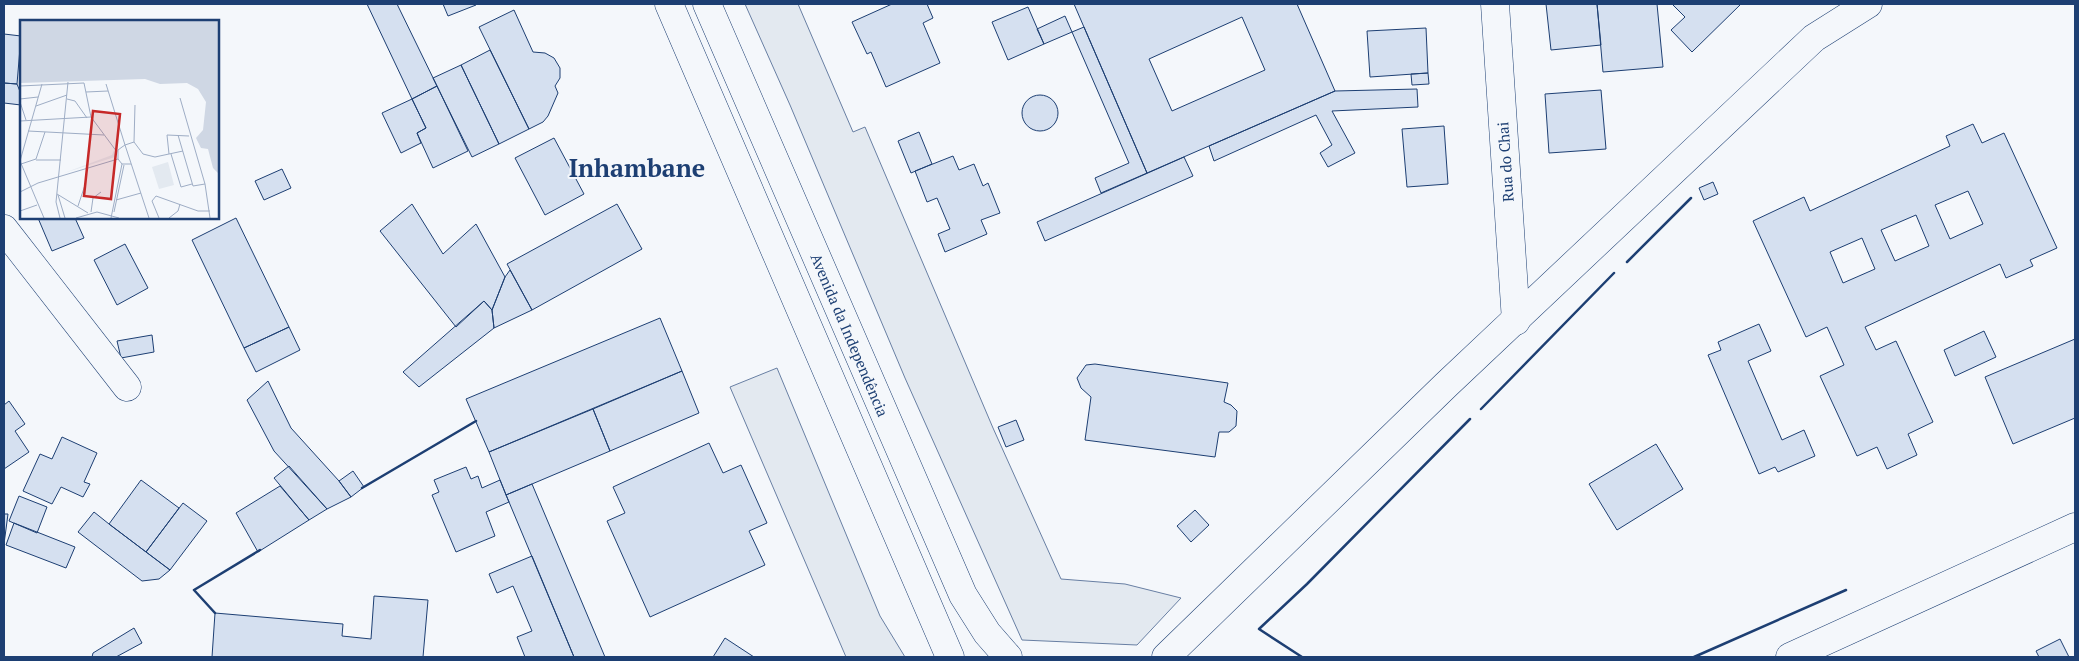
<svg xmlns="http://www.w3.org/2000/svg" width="2079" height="661" viewBox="0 0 2079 661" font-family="'PT Serif',serif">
  <rect width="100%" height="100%" fill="#f4f7fb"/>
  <!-- green -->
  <path fill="#e3e9f0" stroke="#687fa3" d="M 745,4 L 798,4 L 853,132 L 865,127 L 993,428 L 1061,579 L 1125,584 L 1181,598 L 1137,645 L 1022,640 L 905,378 L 790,105 Z
    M 777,368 L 880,616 L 905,657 L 846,657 L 730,387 Z"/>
  <!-- building -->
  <path fill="#d5e0f0" stroke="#1d3f73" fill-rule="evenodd" d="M 367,4 L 397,4 L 437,86 L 412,99 Z
    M 443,4 L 476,4 L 476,5 L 448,16 Z
    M 892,4 L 927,4 L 933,18 L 923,23 L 940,63 L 886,87 L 871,52 L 867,54 L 852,22 Z
    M 1074,4 L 1297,4 L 1335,91 L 1147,173 ZM 1242,17 L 1265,70 L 1172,111 L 1149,59 Z
    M 1546,4 L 1597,4 L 1601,45 L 1551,50 Z
    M 1597,4 L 1657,4 L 1663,67 L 1603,72 Z
    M 1672,4 L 1741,4 L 1692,52 L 1671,30 L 1685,17 Z
    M 1028,7 L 1044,44 L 1008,60 L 992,22 Z
    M 514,10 L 533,52 L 545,53 L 554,58 L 560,68 L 560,78 L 555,86 L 558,93 L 548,116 L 543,122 L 529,129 L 479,27 Z
    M 1065,16 L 1072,32 L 1044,44 L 1037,29 Z
    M 1084,27 L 1147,173 L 1101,193 L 1095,178 L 1129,163 L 1072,32 Z
    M 1426,28 L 1428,73 L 1370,77 L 1367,31 Z
    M 4,34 L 21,36 L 17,84 L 4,83 Z
    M 490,50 L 529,129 L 499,144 L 461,65 Z
    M 461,65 L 499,144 L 472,157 L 433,78 Z
    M 1428,73 L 1429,84 L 1412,85 L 1411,74 Z
    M 4,83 L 17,84 L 21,94 L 21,105 L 4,103 Z
    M 437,86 L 468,151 L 433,168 L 417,133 L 426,128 L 412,99 Z
    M 1417,89 L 1418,107 L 1332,111 L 1355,153 L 1328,167 L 1320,153 L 1332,145 L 1316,115 L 1214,161 L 1209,146 L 1335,91 Z
    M 1601,90 L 1606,149 L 1549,153 L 1545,94 Z
    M1022 113a18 18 0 1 1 36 0a18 18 0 1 1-36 0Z
    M 412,99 L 426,128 L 417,133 L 421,143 L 401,153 L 382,113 Z
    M 1973,124 L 1982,143 L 2004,133 L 2057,248 L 2030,260 L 2033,266 L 2006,278 L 2000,264 L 1865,327 L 1876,350 L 1896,341 L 1933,422 L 1908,434 L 1917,455 L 1887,469 L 1877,447 L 1857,456 L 1820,376 L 1844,365 L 1827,327 L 1806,337 L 1753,221 L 1804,197 L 1810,211 L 1950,146 L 1946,136 ZM 1968,191 L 1983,224 L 1950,239 L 1935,205 ZM 1916,215 L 1929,246 L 1895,261 L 1881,230 ZM 1862,238 L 1875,269 L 1843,283 L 1830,252 Z
    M 1444,126 L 1448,184 L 1407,187 L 1402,129 Z
    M 919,132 L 932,164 L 911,173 L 898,141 Z
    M 554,138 L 584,194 L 545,215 L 515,158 Z
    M 953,156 L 959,170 L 974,164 L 983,186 L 988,183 L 1000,213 L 981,220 L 987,234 L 945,252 L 938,234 L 950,229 L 937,198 L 927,202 L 915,171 Z
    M 1184,157 L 1193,176 L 1045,241 L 1037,222 Z
    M 282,169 L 291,188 L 264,200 L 255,181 Z
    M 1713,182 L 1718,194 L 1704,200 L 1699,188 Z
    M 412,204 L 443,254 L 476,224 L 505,277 L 492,310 L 484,301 L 456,327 L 380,231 Z
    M 617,204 L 642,249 L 532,310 L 507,264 Z
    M 38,218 L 75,218 L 84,238 L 52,251 Z
    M 236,218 L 289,327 L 244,348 L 192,240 Z
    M 125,244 L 148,288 L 117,305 L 94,260 Z
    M 510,270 L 532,310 L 494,328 L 492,310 L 505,277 Z
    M 484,301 L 492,310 L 494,328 L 419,387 L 403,372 Z
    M 660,318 L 682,371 L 489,452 L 466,399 Z
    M 1759,324 L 1771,351 L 1748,361 L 1782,440 L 1804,430 L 1815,456 L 1778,472 L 1775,467 L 1759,474 L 1708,355 L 1721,350 L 1718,342 Z
    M 289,327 L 300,350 L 256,372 L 244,348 Z
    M 1984,331 L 1996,357 L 1955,376 L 1944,350 Z
    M 152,335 L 154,352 L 121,358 L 117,341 Z
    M 2075,339 L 2075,418 L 2013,444 L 1985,377 Z
    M 1095,364 L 1228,383 L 1224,402 L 1231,405 L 1237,411 L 1236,426 L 1229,432 L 1219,432 L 1215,457 L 1085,440 L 1091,397 L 1081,388 L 1077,378 L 1086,365 Z
    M 682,371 L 699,413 L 610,451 L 593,409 Z
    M 268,381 L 291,428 L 339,481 L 351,497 L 327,509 L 274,451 L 247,400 Z
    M 9,401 L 25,424 L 15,431 L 29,452 L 4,469 L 4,405 Z
    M 593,409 L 610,451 L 506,495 L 489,452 Z
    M 1016,420 L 1024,440 L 1006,447 L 998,427 Z
    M 62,437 L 97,453 L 84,482 L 90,484 L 83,497 L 61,487 L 52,504 L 23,491 L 40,454 L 52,459 Z
    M 709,443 L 723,473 L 741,465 L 767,523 L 749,531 L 765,565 L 650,617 L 607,521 L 625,513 L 613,487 Z
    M 1656,444 L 1683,489 L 1617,530 L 1589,484 Z
    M 289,466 L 327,509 L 309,520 L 274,478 Z
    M 466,467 L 471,479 L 478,476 L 482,488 L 500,480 L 509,502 L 486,512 L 495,536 L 456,552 L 432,495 L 439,492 L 434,480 Z
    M 353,471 L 364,487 L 351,497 L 339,481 Z
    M 141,480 L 179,508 L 146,552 L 109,524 Z
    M 532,484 L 605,657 L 574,657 L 509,502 L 506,495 Z
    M 280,486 L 309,520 L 258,552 L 236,513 Z
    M 19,496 L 47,507 L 37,533 L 9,521 Z
    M 183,503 L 207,521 L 170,570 L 146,552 Z
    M 1195,510 L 1209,525 L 1191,542 L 1177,526 Z
    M 94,512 L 109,524 L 170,570 L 159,579 L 142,581 L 78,532 Z
    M 4,514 L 8,514 L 4,544 Z
    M 14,523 L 75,547 L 66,568 L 6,545 Z
    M 532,556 L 574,657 L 525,657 L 517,637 L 532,631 L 513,586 L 497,593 L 489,574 Z
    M 374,596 L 428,600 L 423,657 L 212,657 L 215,613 L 343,624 L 342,636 L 371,639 Z
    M 134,628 L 142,643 L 116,657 L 92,657 L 93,653 Z
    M 725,638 L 754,657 L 713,657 Z
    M 2060,639 L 2069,657 L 2039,657 L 2036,651 Z"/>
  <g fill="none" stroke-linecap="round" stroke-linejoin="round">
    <!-- street casing -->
    <g stroke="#1d3f73" stroke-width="29">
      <path id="street" d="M 1495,4 L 1516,321
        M 4,229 L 127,387
        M 1790,657 L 2075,527"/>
    </g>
    <!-- secondary casing -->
    <g stroke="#1d3f73" stroke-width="29">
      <path id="secondary" d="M 669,4 L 950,657
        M 707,4 L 963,595 L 987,633 L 1008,657
        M 1166,657 L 1446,385 L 1814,38 L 1868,4"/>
    </g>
    <!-- street -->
    <use href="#street" stroke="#f4f7fb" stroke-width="28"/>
    <!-- secondary -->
    <use href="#secondary" stroke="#f4f7fb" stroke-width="28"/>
    <!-- wall -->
    <path stroke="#1d3f73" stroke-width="2.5" d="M 1627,262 L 1691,198
      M 1481,409 L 1614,273
      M 362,488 L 476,421
      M 215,613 L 194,590 L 260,550
      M 1302,657 L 1259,629 L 1307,584 L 1470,419
      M 1694,657 L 1846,590"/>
  </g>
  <g text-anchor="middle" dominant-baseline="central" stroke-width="4" stroke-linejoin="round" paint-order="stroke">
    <!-- street labels -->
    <g font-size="15" fill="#1d3f73" stroke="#f4f7fb">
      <text transform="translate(1505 162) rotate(-94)">Rua do Chai</text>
      <text transform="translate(850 335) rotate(67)">Avenida da Independência</text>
    </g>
    <!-- town labels -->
    <g font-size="25" font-weight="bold" fill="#1d3f73" stroke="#f4f7fb">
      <text x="637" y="167">Inhambane</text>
    </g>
  </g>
  <!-- overview -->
  <g transform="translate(20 20)">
    <rect width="199" height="199" fill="#f4f7fb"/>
    <path d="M 94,130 L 95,137 L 44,153 L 92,135 ZM 148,142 L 154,165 L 139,169 L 132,147 Z" fill="#e3e9f0"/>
    <path d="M 0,1 L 199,1 L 199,154 L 193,148 L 188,129 L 181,128 L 176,118 L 183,110 L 186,82 L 178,69 L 167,63 L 140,64 L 125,59 L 0,63 Z" fill="#cfd7e4"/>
    <path fill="none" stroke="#9eadc5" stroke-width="1" d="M 86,64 L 105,125 L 114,122M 0,66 L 64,63 L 71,97 L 97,132M 66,72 L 88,71M 160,78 L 185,164 L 190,198M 0,79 L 18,77M 47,79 L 55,81 L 67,98M 0,82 L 6,100M 115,85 L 114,122 L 123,134 L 135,137 L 163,131M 16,86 L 47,75M 0,101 L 71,97M 8,111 L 84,115M 158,115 L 173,166 L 185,164M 149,134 L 147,115 L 169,116M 151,134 L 161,167 L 172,164M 16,140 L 41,140M 0,141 L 22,64M 0,141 L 24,198M 1,144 L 16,139 L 25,112M 111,144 L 102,144 L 98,139 L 98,130 L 102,127 L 105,125 L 129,198M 0,172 L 18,163 L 98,139M 37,174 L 68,193M 38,175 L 45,198M 96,180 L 121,173M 58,186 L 65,165M 0,191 L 17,185M 71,192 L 73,178 L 81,172M 94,192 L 104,145M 40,198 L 36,182 L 48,62M 56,198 L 77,192 L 99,198M 91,198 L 102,144M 139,198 L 132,181 L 136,176 L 178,191 L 190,191M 149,198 L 158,191 L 160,184"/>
    <path fill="#c62828" fill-opacity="0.15" stroke="#c62828" stroke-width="2.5" d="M 73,91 L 100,94 L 91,179 L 64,176 Z"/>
    <rect width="199" height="199" fill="none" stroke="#1d3f73" stroke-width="2.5"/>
  </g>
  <!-- border -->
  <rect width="2079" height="661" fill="none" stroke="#1d3f73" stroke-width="10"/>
</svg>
